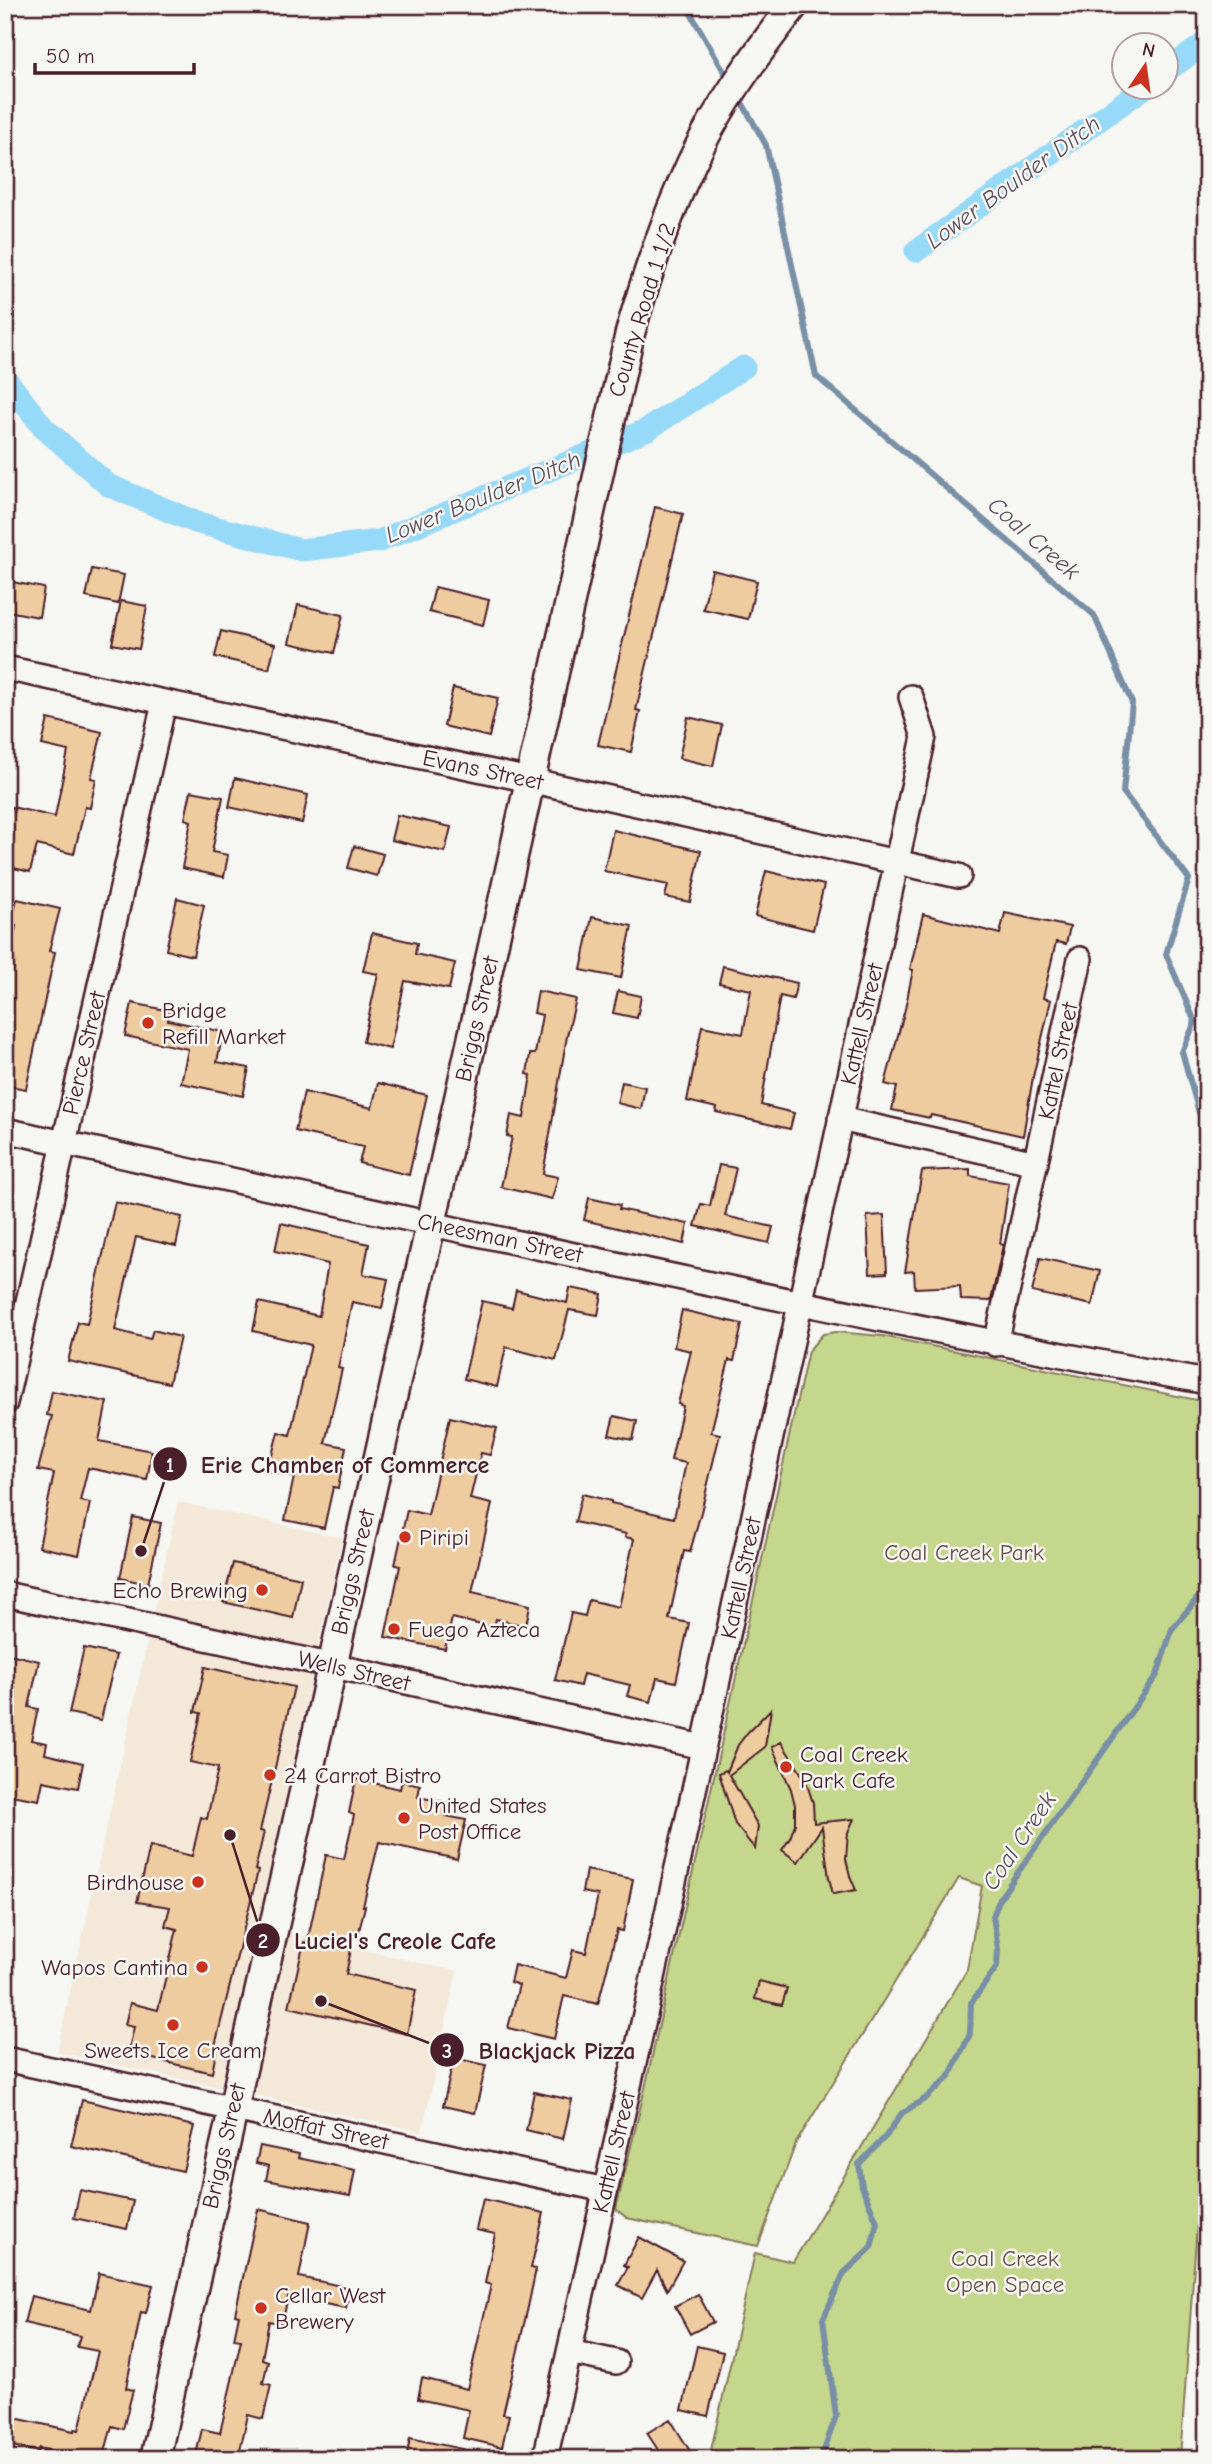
<svg xmlns="http://www.w3.org/2000/svg" width="1212" height="2464" viewBox="0 0 1212 2464" font-family="'Comic Neue',sans-serif">
  <rect width="100%" height="100%" fill="#f6f6f2"/>
  <filter id="ink" filterUnits="userSpaceOnUse"><feTurbulence type="fractalNoise" baseFrequency=".0143" numOctaves="2"/><feDisplacementMap in="SourceGraphic" scale="14" xChannelSelector="R" yChannelSelector="G"/><feConvolveMatrix kernelMatrix="1 2 1 2 8 2 1 2 1" color-interpolation-filters="sRGB"/></filter>
  <g filter="url(#ink)">
    <!-- built -->
    <path fill="#f4e9d9" d="M 178,1502 L 342,1538 L 257,1926 L 457,1971 L 422,2132 L 57,2052 Z"/>
    <!-- green -->
    <path fill="#c5d78c" stroke="#887b5c" stroke-width="2" d="M 836,1332 L 882,1336 L 1207,1402 L 1207,2145 L 1201,2169 L 1180,2459 L 709,2459 L 755,2253 L 793,2262 L 967,1970 L 982,1886 L 959,1878 L 796,2143 L 758,2246 L 627,2218 L 616,2209 L 646,2084 L 808,1351 L 823,1334 Z"/>
    <g fill="none" stroke-linecap="round" stroke-linejoin="round">
      <!-- stream -->
      <path stroke="#788fa6" stroke-width="6" d="M 686,5 L 730,82
        M 739,97 L 766,145 L 816,376 L 1094,615 L 1132,703 L 1123,792 L 1189,879 L 1166,954 L 1195,1022 L 1182,1052 L 1207,1141
        M 821,2459 L 836,2416 L 823,2319 L 844,2273 L 871,2248 L 877,2222 L 862,2187 L 859,2164 L 886,2136 L 902,2113 L 926,2098 L 949,2077 L 970,2034 L 971,2003 L 997,1967 L 998,1949 L 993,1916 L 1000,1898 L 1157,1675 L 1172,1629 L 1207,1587"/>
      <!-- canal -->
      <path stroke="#97d9f8" stroke-width="23" d="M 1166,71 L 1207,42
        M 916,251 L 1144,88
        M 5,378 L 44,428 L 108,485 L 195,522 L 301,550 L 379,541 L 646,430 L 744,367"/>
    </g>
    <!-- building -->
    <path fill="#efcca0" stroke="#4a1f2b" stroke-width="2" d="M 655,507 L 683,514 L 636,710 L 640,711 L 631,752 L 598,745 Z
      M 92,569 L 124,575 L 118,604 L 86,597 Z
      M 712,570 L 757,581 L 748,619 L 703,609 Z
      M 12,582 L 44,588 L 39,617 L 7,611 Z
      M 435,587 L 489,600 L 483,625 L 429,612 Z
      M 121,601 L 147,606 L 139,649 L 112,644 Z
      M 298,605 L 343,615 L 334,653 L 289,643 Z
      M 221,631 L 275,644 L 269,669 L 215,657 Z
      M 453,688 L 498,698 L 489,737 L 444,726 Z
      M 688,717 L 722,725 L 713,766 L 679,758 Z
      M 48,719 L 102,732 L 91,778 L 96,779 L 90,808 L 85,807 L 74,854 L 37,845 L 30,872 L 5,866 L 5,837 L 12,807 L 55,817 L 68,751 L 42,745 Z
      M 235,778 L 308,795 L 302,823 L 229,807 Z
      M 191,791 L 223,797 L 212,852 L 228,855 L 224,877 L 182,868 L 191,821 L 185,819 Z
      M 397,815 L 451,827 L 445,852 L 391,840 Z
      M 613,830 L 701,851 L 690,902 L 665,897 L 668,885 L 604,871 Z
      M 354,846 L 383,854 L 377,876 L 348,868 Z
      M 766,871 L 824,885 L 813,930 L 755,916 Z
      M 177,898 L 204,905 L 193,956 L 166,950 Z
      M 17,899 L 60,909 L 49,951 L 55,952 L 26,1089 L 5,1085 L 5,971 L 16,926 L 11,925 Z
      M 1005,913 L 1070,927 L 1066,944 L 1056,942 L 1043,998 L 1051,1000 L 1033,1077 L 1023,1136 L 931,1115 L 930,1118 L 892,1110 L 897,1087 L 885,1084 L 905,1009 L 913,970 L 910,969 L 923,914 L 1000,934 Z
      M 592,917 L 632,926 L 621,978 L 581,970 Z
      M 372,933 L 417,943 L 415,954 L 455,963 L 449,989 L 405,981 L 390,1049 L 363,1042 L 378,974 L 363,971 Z
      M 723,966 L 797,983 L 793,999 L 780,996 L 761,1105 L 794,1113 L 790,1129 L 716,1112 L 717,1108 L 687,1101 L 702,1026 L 743,1034 L 751,990 L 719,983 Z
      M 538,991 L 576,999 L 567,1036 L 543,1174 L 558,1177 L 552,1199 L 501,1187 L 512,1137 L 507,1136 L 511,1115 L 524,1118 L 531,1075 L 527,1074 L 530,1054 L 535,1054 L 542,1015 L 534,1013 Z
      M 618,991 L 641,996 L 637,1018 L 613,1013 Z
      M 132,1003 L 170,1011 L 168,1020 L 223,1032 L 217,1062 L 249,1068 L 243,1096 L 181,1083 L 188,1049 L 125,1036 Z
      M 622,1082 L 645,1087 L 641,1109 L 617,1103 Z
      M 378,1083 L 427,1095 L 409,1175 L 359,1163 L 363,1147 L 295,1131 L 304,1092 L 372,1108 Z
      M 719,1165 L 736,1168 L 725,1216 L 773,1227 L 769,1243 L 695,1226 L 701,1204 L 710,1206 Z
      M 970,1169 L 970,1176 L 1009,1183 L 1000,1244 L 1003,1245 L 991,1301 L 961,1300 L 960,1286 L 915,1288 L 914,1271 L 905,1272 L 922,1171 Z
      M 589,1198 L 620,1205 L 619,1209 L 688,1224 L 684,1244 L 584,1220 Z
      M 115,1202 L 182,1217 L 176,1246 L 136,1237 L 115,1330 L 150,1339 L 153,1330 L 180,1337 L 169,1383 L 68,1361 L 78,1322 L 87,1324 Z
      M 884,1215 L 887,1273 L 870,1274 L 867,1216 Z
      M 281,1223 L 369,1244 L 363,1274 L 388,1279 L 382,1308 L 352,1302 L 338,1368 L 342,1369 L 325,1443 L 346,1447 L 338,1488 L 333,1487 L 324,1528 L 285,1520 L 294,1477 L 268,1471 L 278,1432 L 290,1435 L 311,1345 L 253,1331 L 259,1302 L 319,1316 L 328,1264 L 275,1251 Z
      M 1040,1258 L 1100,1271 L 1092,1305 L 1032,1292 Z
      M 570,1288 L 602,1294 L 598,1315 L 569,1310 L 556,1360 L 506,1347 L 497,1387 L 464,1379 L 482,1301 L 512,1308 L 516,1290 L 567,1303 Z
      M 682,1310 L 742,1324 L 734,1361 L 729,1360 L 711,1432 L 720,1434 L 701,1512 L 690,1552 L 684,1551 L 669,1619 L 689,1623 L 676,1682 L 657,1678 L 651,1702 L 627,1696 L 630,1685 L 583,1674 L 580,1686 L 555,1680 L 571,1613 L 585,1616 L 589,1600 L 619,1607 L 634,1539 L 625,1537 L 626,1534 L 575,1522 L 582,1494 L 611,1501 L 611,1503 L 674,1518 L 686,1463 L 671,1460 L 683,1406 L 678,1404 L 691,1351 L 674,1347 Z
      M 52,1391 L 107,1402 L 99,1441 L 152,1451 L 147,1480 L 88,1468 L 80,1501 L 90,1503 L 79,1555 L 39,1547 L 54,1473 L 38,1470 L 52,1416 L 47,1415 Z
      M 614,1416 L 637,1421 L 633,1440 L 609,1435 Z
      M 450,1417 L 497,1428 L 490,1455 L 481,1453 L 470,1499 L 492,1504 L 472,1592 L 530,1605 L 526,1626 L 496,1619 L 494,1628 L 452,1618 L 445,1649 L 385,1637 L 400,1566 L 395,1565 L 407,1510 L 428,1515 Z
      M 133,1517 L 161,1523 L 148,1584 L 120,1578 Z
      M 233,1563 L 301,1578 L 293,1618 L 223,1602 Z
      M 84,1648 L 116,1655 L 101,1720 L 69,1713 Z
      M 5,1653 L 39,1661 L 29,1707 L 38,1709 L 31,1740 L 47,1743 L 45,1754 L 83,1763 L 78,1788 L 43,1781 L 39,1800 L 5,1794 Z
      M 205,1667 L 294,1687 L 260,1831 L 264,1832 L 255,1870 L 258,1871 L 215,2046 L 217,2047 L 212,2073 L 128,2053 L 134,2027 L 125,2025 L 130,2003 L 158,2010 L 177,1929 L 165,1926 L 170,1907 L 137,1902 L 150,1846 L 192,1856 L 201,1817 L 207,1819 L 218,1768 L 190,1762 L 201,1713 L 195,1712 Z
      M 771,1709 L 765,1747 L 729,1775 L 758,1826 L 755,1849 L 735,1824 L 719,1773 L 726,1770 L 727,1772 L 738,1745 L 748,1732 Z
      M 781,1742 L 806,1781 L 813,1803 L 814,1823 L 854,1819 L 848,1832 L 846,1859 L 850,1876 L 856,1890 L 833,1894 L 829,1878 L 822,1827 L 798,1862 L 782,1850 L 790,1838 L 795,1824 L 795,1805 L 791,1789 L 772,1747 Z
      M 356,1779 L 400,1789 L 402,1781 L 420,1785 L 418,1797 L 449,1803 L 446,1816 L 466,1820 L 457,1859 L 379,1842 L 363,1906 L 365,1906 L 359,1931 L 355,1930 L 346,1974 L 416,1990 L 407,2034 L 289,2007 L 304,1942 L 307,1943 L 326,1855 L 344,1859 L 354,1815 L 349,1813 Z
      M 586,1870 L 633,1879 L 623,1931 L 617,1930 L 598,2004 L 564,1996 L 554,2039 L 508,2028 L 519,1985 L 510,1982 L 514,1965 L 566,1978 L 573,1950 L 586,1953 L 598,1895 L 582,1892 Z
      M 759,1981 L 787,1988 L 782,2005 L 755,1999 Z
      M 454,2058 L 486,2065 L 475,2113 L 443,2106 Z
      M 534,2092 L 572,2100 L 563,2139 L 526,2130 Z
      M 82,2100 L 194,2126 L 183,2171 L 71,2146 Z
      M 260,2146 L 299,2154 L 298,2158 L 355,2170 L 350,2196 L 266,2180 L 269,2166 L 256,2163 Z
      M 80,2190 L 133,2201 L 127,2229 L 74,2218 Z
      M 483,2199 L 544,2213 L 531,2268 L 536,2269 L 528,2307 L 503,2414 L 509,2415 L 502,2447 L 463,2438 L 469,2410 L 418,2399 L 422,2378 L 467,2389 L 491,2285 L 485,2283 L 495,2234 L 476,2230 Z
      M 258,2209 L 310,2222 L 299,2277 L 350,2288 L 346,2308 L 288,2297 L 282,2324 L 269,2321 L 262,2359 L 268,2361 L 263,2383 L 271,2385 L 263,2419 L 248,2415 L 238,2459 L 195,2459 L 202,2429 L 220,2433 L 241,2340 L 234,2339 L 239,2315 L 235,2314 Z
      M 639,2237 L 683,2261 L 667,2290 L 657,2270 L 642,2298 L 618,2285 L 628,2267 L 624,2265 Z
      M 99,2273 L 153,2285 L 146,2313 L 141,2312 L 126,2388 L 133,2390 L 123,2429 L 112,2426 L 103,2459 L 79,2459 L 39,2448 L 38,2452 L 5,2444 L 10,2417 L 74,2431 L 75,2429 L 79,2430 L 98,2351 L 77,2347 L 80,2336 L 24,2323 L 31,2296 L 91,2310 Z
      M 698,2294 L 713,2322 L 690,2334 L 675,2306 Z
      M 697,2346 L 723,2352 L 708,2416 L 682,2410 Z
      M 670,2419 L 695,2459 L 664,2459 L 647,2433 Z
      M 410,2438 L 471,2451 L 470,2459 L 406,2459 Z"/>
    <g fill="none" stroke-linecap="round" stroke-linejoin="round">
      <!-- minor casing -->
      <g stroke="#4a1f2b" stroke-width="28">
        <path id="minor" d="M 5,668 L 511,776 L 959,876
          M 840,1119 L 1036,1163
          M 5,1130 C 405,1218 804,1309 1207,1382
          M 996,1344 L 1080,959
          M 5,1403 L 164,703
          M 5,1594 L 703,1747
          M 5,2059 L 605,2190
          M 569,2352 L 616,2362
          M 545,2459 L 644,2019 L 924,737 L 911,697"/>
      </g>
      <!-- tertiary casing -->
      <g stroke="#4a1f2b" stroke-width="33">
        <path id="tertiary" d="M 155,2459 L 630,333 C 647,274 666,217 692,162 C 718,106 756,54 794,5"/>
      </g>
      <!-- minor -->
      <use href="#minor" stroke="#f6f6f2" stroke-width="23"/>
      <!-- tertiary -->
      <use href="#tertiary" stroke="#f6f6f2" stroke-width="28"/>
    </g>
  </g>
  <!-- markers -->
  <g fill="#c8321e" stroke="#f6f6f2" stroke-width="2.5">
    <circle cx="148" cy="1023" r="7"/>
    <circle cx="405" cy="1537" r="7"/>
    <circle cx="262" cy="1590" r="7"/>
    <circle cx="394" cy="1629" r="7"/>
    <circle cx="786" cy="1767" r="7"/>
    <circle cx="270" cy="1775" r="7"/>
    <circle cx="404" cy="1818" r="7"/>
    <circle cx="198" cy="1882" r="7"/>
    <circle cx="202" cy="1967" r="7"/>
    <circle cx="173" cy="2025" r="7"/>
    <circle cx="261" cy="2308" r="7"/>
  </g>
  <g text-anchor="middle" dominant-baseline="central" stroke-width="5" stroke-linejoin="round" paint-order="stroke">
    <!-- street labels -->
    <g font-size="23" fill="#4a1f2b" stroke="#f6f6f2">
      <text transform="translate(642 310) rotate(-73)">County Road 1 1/2</text>
      <text transform="translate(483 770) rotate(12)">Evans Street</text>
      <text transform="translate(477 1019) rotate(-77)">Briggs Street</text>
      <text transform="translate(862 1024) rotate(-77)">Kattell Street</text>
      <text transform="translate(84 1053) rotate(-77)">Pierce Street</text>
      <text transform="translate(1058 1061) rotate(-78)">Kattel Street</text>
      <text transform="translate(500 1238) rotate(12)">Cheesman Street</text>
      <text transform="translate(353 1572) rotate(-77)">Briggs Street</text>
      <text transform="translate(741 1578) rotate(-78)">Kattell Street</text>
      <text transform="translate(354 1671) rotate(13)">Wells Street</text>
      <text transform="translate(326 2129) rotate(12)">Moffat Street</text>
      <text transform="translate(224 2146) rotate(-77)">Briggs Street</text>
      <text transform="translate(614 2152) rotate(-77)">Kattell Street</text>
    </g>
    <!-- poi labels -->
    <g font-size="23" fill="#4a1f2b" stroke="#f6f6f2" text-anchor="start">
      <text x="162" y="1010">Bridge<tspan x="162" dy="26">Refill Market</tspan></text>
      <text x="419" y="1537">Piripi</text>
      <text x="248" y="1590" text-anchor="end">Echo Brewing</text>
      <text x="408" y="1629">Fuego Azteca</text>
      <text x="800" y="1754">Coal Creek<tspan x="800" dy="26">Park Cafe</tspan></text>
      <text x="284" y="1775">24 Carrot Bistro</text>
      <text x="418" y="1805">United States<tspan x="418" dy="26">Post Office</tspan></text>
      <text x="184" y="1882" text-anchor="end">Birdhouse</text>
      <text x="188" y="1967" text-anchor="end">Wapos Cantina</text>
      <text x="173" y="2050" text-anchor="middle">Sweets Ice Cream</text>
      <text x="275" y="2295">Cellar West<tspan x="275" dy="26">Brewery</tspan></text>
    </g>
    <!-- park labels -->
    <g font-size="23" fill="#694d43" stroke="#f6f6f2">
      <text x="964" y="1552">Coal Creek Park</text>
      <text x="1005" y="2258">Coal Creek<tspan x="1005" dy="26">Open Space</tspan></text>
    </g>
    <!-- water labels -->
    <g font-size="24" font-style="italic" fill="#5d4e5e" stroke="#f6f6f2">
      <text transform="translate(1013 182) rotate(-36)">Lower Boulder Ditch</text>
      <text transform="translate(483 497) rotate(-22)">Lower Boulder Ditch</text>
      <text transform="translate(1034 538) rotate(41)">Coal Creek</text>
      <text transform="translate(1019 1841) rotate(-56)">Coal Creek</text>
    </g>
  </g>
  <!-- callouts -->
  <path fill="none" stroke="#4a1f2b" stroke-width="2.5" d="M141 1551L170 1464M230 1835L263 1940M321 2001L447 2050"/>
  <g fill="#4a1f2b" stroke="#f6f6f2" stroke-width="2.5">
    <circle cx="141" cy="1551" r="7"/>
    <circle cx="230" cy="1835" r="7"/>
    <circle cx="321" cy="2001" r="7"/>
    <circle cx="170" cy="1464" r="18"/>
    <circle cx="263" cy="1940" r="18"/>
    <circle cx="447" cy="2050" r="18"/>
  </g>
  <g font-size="21" text-anchor="middle" font-weight="bold" fill="#fff">
    <text x="170" y="1472">1</text>
    <text x="263" y="1948">2</text>
    <text x="447" y="2058">3</text>
  </g>
  <g font-size="24" text-anchor="middle" font-weight="bold" fill="#4a1f2b" stroke="#f6f6f2" stroke-width="5" stroke-linejoin="round" paint-order="stroke">
    <text x="345" y="1473">Erie Chamber of Commerce</text>
    <text x="395" y="1949">Luciel's Creole Cafe</text>
    <text x="557" y="2059">Blackjack Pizza</text>
  </g>
  <!-- margin -->
  <rect width="1212" height="2464" fill="none" stroke="#f6f6f2" stroke-width="28"/>
  <rect x="14" y="14" width="1184" height="2436" fill="none" stroke="#4a1f2b" stroke-width="2.5" filter="url(#ink)"/>
  <!-- north arrow -->
  <g transform="translate(1145 66) rotate(13)"><circle r="33" fill="#f6f6f2" stroke="#b1a0a2" stroke-width="2"/>
  <path d="M0-5L12 26L0 18L-12 26Z" fill="#c8321e"/>
  <text y="-10" font-size="19" font-weight="bold" text-anchor="middle" fill="#4a1f2b">N</text>
  </g>
  <!-- scale -->
  <path d="M35 63v10h159v-10" fill="none" stroke="#4a1f2b" stroke-width="3.5"/>
  <text x="46" y="63" font-size="21" fill="#4a1f2b" stroke="#f6f6f2" stroke-width="5" paint-order="stroke">50 m</text>
</svg>
